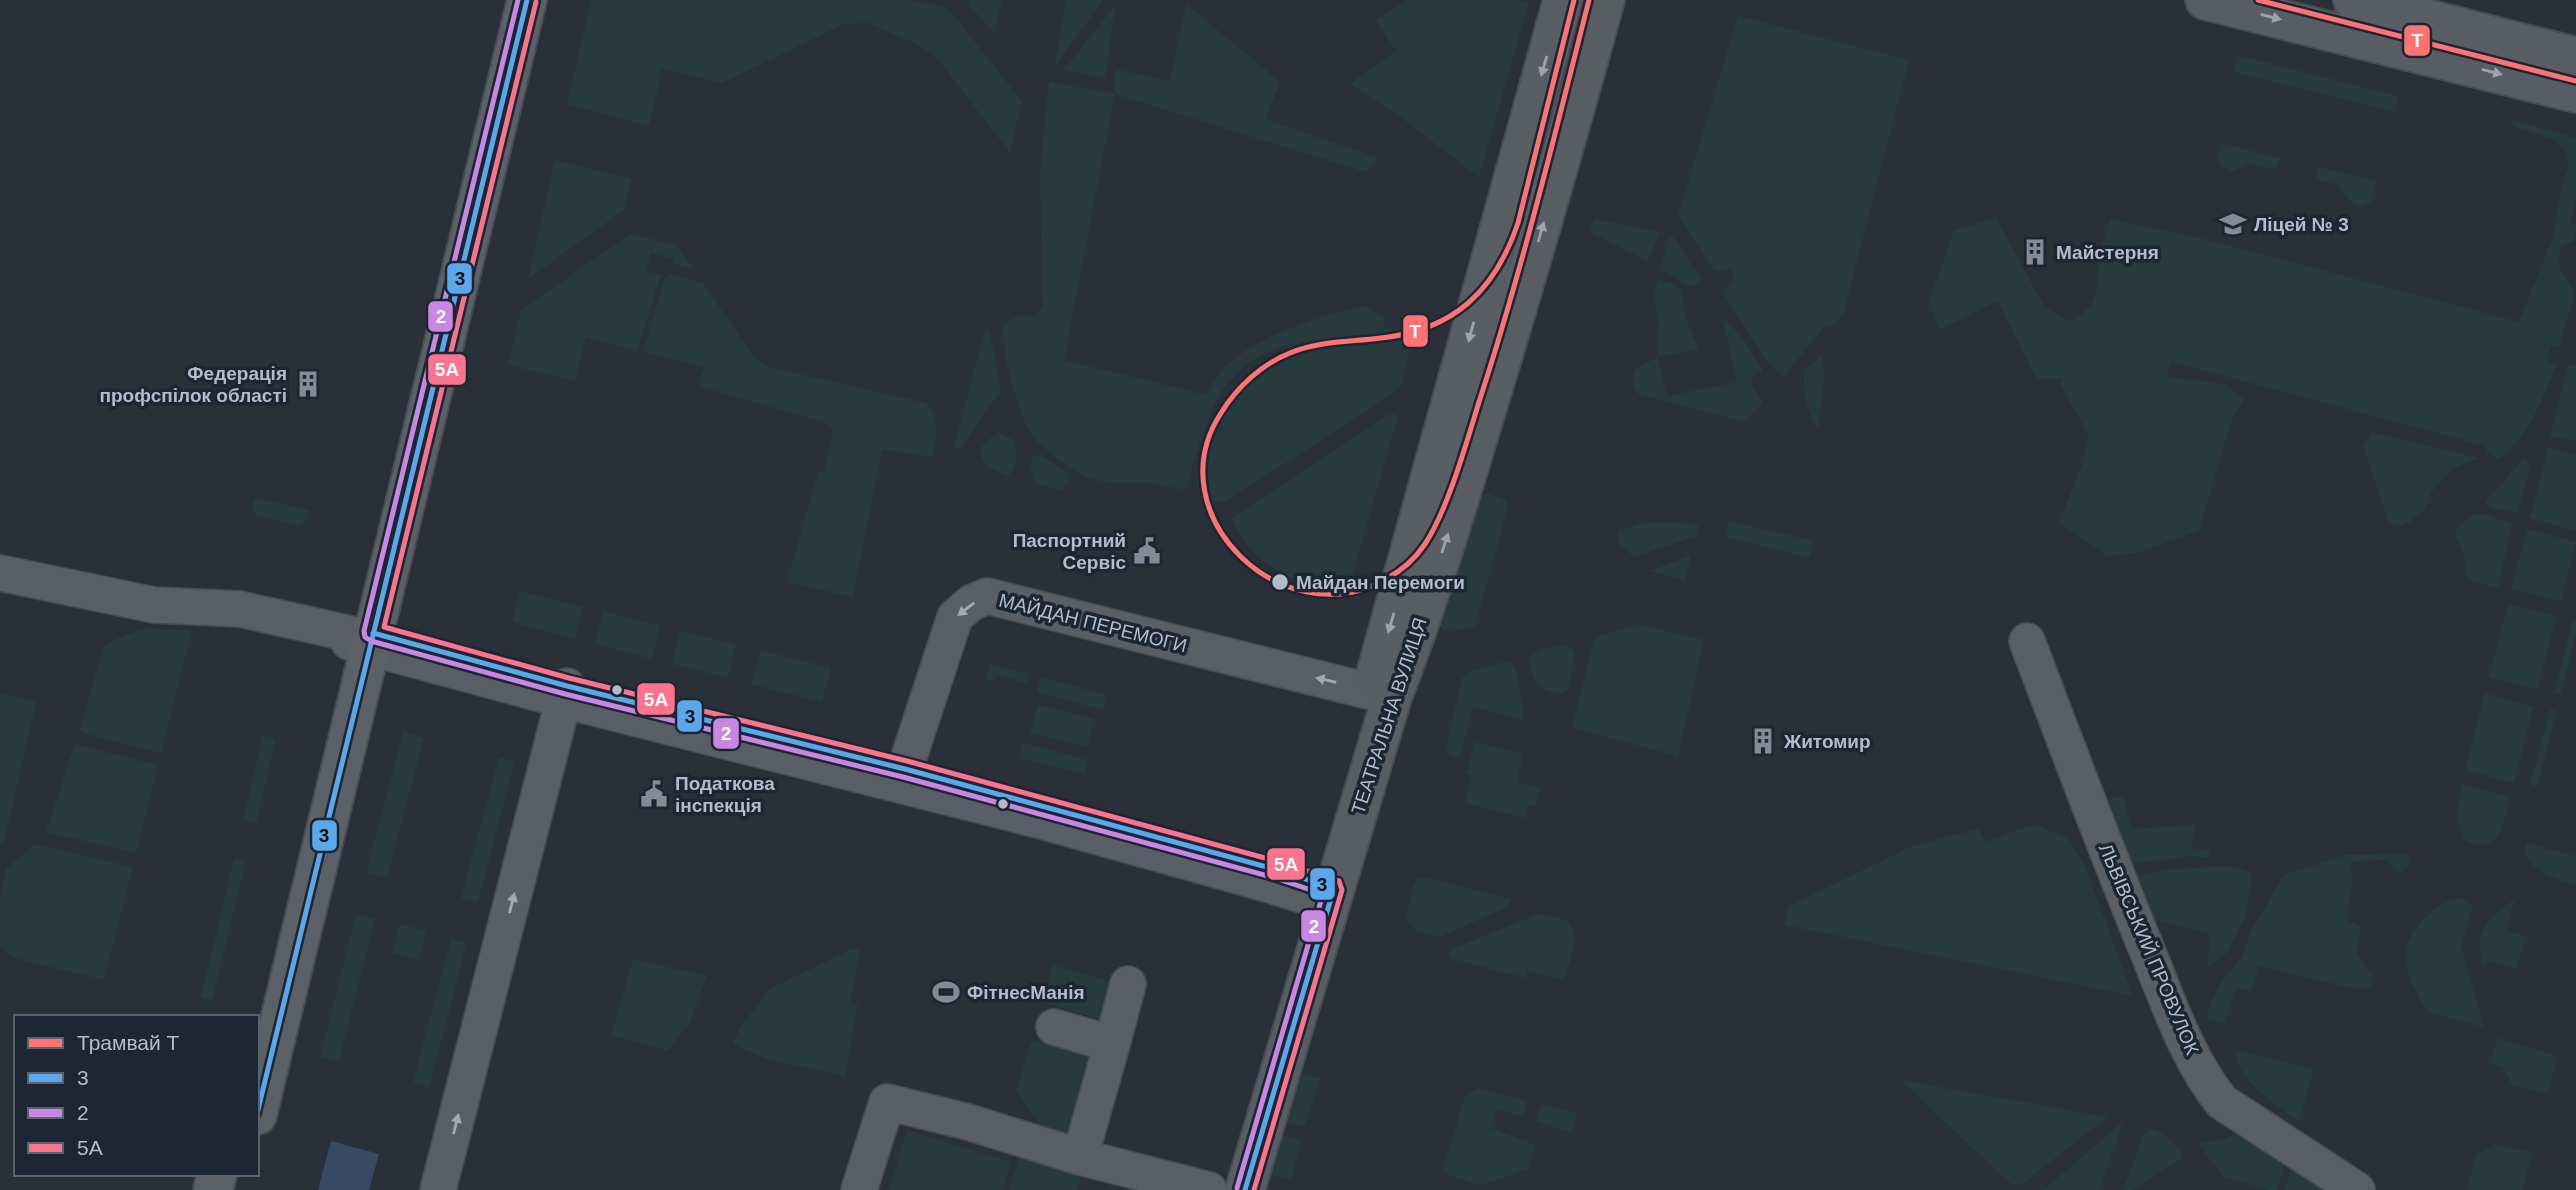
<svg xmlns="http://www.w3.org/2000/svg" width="2576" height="1190" viewBox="0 0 2576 1190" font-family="Helvetica,sans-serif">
  <rect width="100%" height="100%" fill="#2a3038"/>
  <!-- green -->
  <path fill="#273a3e" d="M 591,0 L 910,0 L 948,8 L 1022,101 L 1010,153 L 937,58 L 916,44 L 868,23 L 844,24 L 722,83 L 662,69 L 649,126 L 567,104 Z
    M 969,0 L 1002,0 L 995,34 L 968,4 Z
    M 1066,0 L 1103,0 L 1054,68 Z
    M 1407,0 L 1519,0 L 1529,3 L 1479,177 L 1396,114 L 1350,84 L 1396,51 L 1376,20 Z
    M 1116,4 L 1105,78 L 1064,70 Z
    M 1186,4 L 1280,82 L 1265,119 L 1379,158 L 1365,172 L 1115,94 L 1064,360 L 1206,395 C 1212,387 1217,375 1225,367 C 1253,337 1325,314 1365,306 L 1384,317 L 1384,329 L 1415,329 L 1401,386 L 1370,409 L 1226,501 C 1215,502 1203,501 1198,490 C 1189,472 1222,399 1236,384 C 1252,367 1276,358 1293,343 C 1282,347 1268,351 1257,357 C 1210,384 1201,443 1186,490 C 1173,488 1161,485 1149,483 C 1132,481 1112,485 1096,480 C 1073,473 1050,455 1034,438 C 1019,421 1001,349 1003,326 C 1013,316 1021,315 1035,317 L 1042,306 L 1040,173 L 1049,82 L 1115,94 L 1115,69 L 1170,81 Z
    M 1738,16 L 1909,60 L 1844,312 L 1833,326 L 1823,328 L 1785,375 L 1781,376 L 1767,362 L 1722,291 L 1734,282 L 1731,269 L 1717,271 L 1712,268 L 1678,216 Z
    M 2237,55 L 2398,96 L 2395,112 L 2233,72 Z
    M 2509,119 L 2576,138 L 2576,201 L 2570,223 L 2576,225 L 2575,241 L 2560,247 L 2559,266 L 2575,293 L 2559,347 L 2551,346 L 2547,361 L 2557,364 C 2545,394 2526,443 2498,459 L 2487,453 L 2486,446 L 2172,362 L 2166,377 L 2225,384 L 2244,399 L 2232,419 L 2199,531 L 2136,553 L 2108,556 L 2059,523 L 2083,462 L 2088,434 L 2060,384 L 2062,379 L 2037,379 L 1998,301 L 1939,330 L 1929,302 L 1954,230 L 1996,218 L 2043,304 L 2052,312 L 2071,321 C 2104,302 2093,292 2099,261 C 2101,247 2106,233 2110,219 L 2204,239 L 2519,322 L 2552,239 L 2562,186 L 2569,165 L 2564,149 L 2554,140 L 2516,127 Z
    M 2221,143 L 2280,158 L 2275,170 L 2249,163 L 2233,171 L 2222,167 L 2217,158 Z
    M 555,160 L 631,179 L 624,210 L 528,279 Z
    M 2318,167 L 2377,181 L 2371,202 L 2361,207 L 2353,204 L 2338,185 L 2315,179 Z
    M 1595,219 L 1660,232 L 1648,261 L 1593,234 L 1590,229 Z
    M 630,234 L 677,245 L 694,270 L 673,263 L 673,259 L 651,253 L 646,271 L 661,275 L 637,351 L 586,337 L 575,381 L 508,365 L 521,310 Z
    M 1670,236 L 1674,238 L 1701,279 L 1695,286 L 1685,284 L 1659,269 Z
    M 670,274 L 703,283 L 754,357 L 769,367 L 926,403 C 942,416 935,439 933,457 L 882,449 L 853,597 L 787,582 L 818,472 L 824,472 L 833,429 L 827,423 L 701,387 L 699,380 L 704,367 L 643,352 L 665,277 L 669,278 Z
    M 1658,280 L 1671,283 L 1681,291 L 1686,319 L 1699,350 L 1657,357 L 1668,396 L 1737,382 L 1723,321 L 1728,322 L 1744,340 L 1763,371 L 1752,377 L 1751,383 L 1763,403 L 1744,422 L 1638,394 L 1632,383 L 1635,370 L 1657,357 L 1658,325 L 1654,290 Z
    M 985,329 L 990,333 L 1001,391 L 961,447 L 956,450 L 954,447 Z
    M 1822,354 L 1825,376 L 1818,430 C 1806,410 1803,395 1804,371 Z
    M 2568,364 L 2576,366 L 2576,441 L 2550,436 Z
    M 1394,414 L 1398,416 L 1349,587 C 1301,592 1250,564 1232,518 L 1387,415 Z
    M 997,432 L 1013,440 C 1018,453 1018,465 1008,476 L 987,467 L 982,457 L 982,446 Z
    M 2371,432 L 2479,458 L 2452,469 L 2431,493 L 2425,510 L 2410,522 L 2400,526 L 2389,523 L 2363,446 Z
    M 2548,447 L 2576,455 L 2576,531 L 2530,518 Z
    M 1038,455 L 1052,462 L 1069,475 C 1069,482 1067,486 1060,490 L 1034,483 L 1030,463 L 1033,457 Z
    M 2523,459 L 2531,463 L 2518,513 L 2491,508 L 2485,502 Z
    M 1487,493 L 1506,500 L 1508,508 L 1475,626 L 1449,632 L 1442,630 L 1439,624 L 1475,501 L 1479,495 Z
    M 254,498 L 310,510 L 307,519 L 300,526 L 257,516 L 252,508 Z
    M 2475,514 L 2484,514 L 2512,524 L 2498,588 L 2475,582 L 2466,577 L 2463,551 L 2456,539 L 2455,529 Z
    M 1729,521 L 1814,541 L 1810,558 L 1725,537 Z
    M 1661,522 L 1684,523 L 1699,526 L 1696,536 L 1635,557 C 1626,550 1616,545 1618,532 L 1639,524 Z
    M 2527,529 L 2576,542 L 2561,601 L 2511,589 Z
    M 1691,555 L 1685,580 L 1650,571 Z
    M 519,591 L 583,607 L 575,639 L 512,622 Z
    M 2508,604 L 2557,616 L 2537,690 L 2489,677 Z
    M 603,611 L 660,626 L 652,659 L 595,644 Z
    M 2573,619 L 2576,620 L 2576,633 L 2561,695 L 2554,693 Z
    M 1638,624 L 1704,640 L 1678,756 L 1572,728 L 1594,641 L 1599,636 Z
    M 147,628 L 192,630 L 161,753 L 83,733 L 80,729 L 103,648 C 116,637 131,633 147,628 Z
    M 680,631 L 736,644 L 728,678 L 672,664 Z
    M 1564,645 L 1571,648 L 1575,655 L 1569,686 L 1564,693 C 1542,696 1529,677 1529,657 L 1542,649 Z
    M 761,650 L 831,668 L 822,702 L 751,684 Z
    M 1503,662 L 1510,663 L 1515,667 L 1524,711 L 1523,720 L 1473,707 L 1460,758 L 1450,755 L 1446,747 L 1462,678 L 1468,672 Z
    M 990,664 L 1029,674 L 1026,683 L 999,675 L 993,682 L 986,679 Z
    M 1041,677 L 1107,695 L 1103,710 L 1037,692 Z
    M 0,693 L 36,702 L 4,843 L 0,842 Z
    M 2485,693 L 2533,707 L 2514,783 L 2465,770 Z
    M 1038,705 L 1094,719 L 1087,747 L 1030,733 Z
    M 2550,709 L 2557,711 L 2537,787 L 2530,784 Z
    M 403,732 L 424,738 L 387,878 L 366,873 Z
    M 263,735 L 276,739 L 256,823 L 243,820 Z
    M 1474,742 L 1523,754 L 1517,782 L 1540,787 L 1536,806 L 1529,805 L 1525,818 L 1465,803 L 1471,775 L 1466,774 Z
    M 1023,743 L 1088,760 L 1084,774 L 1019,758 Z
    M 77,745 L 158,765 L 136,853 L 46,832 L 74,747 Z
    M 499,757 L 515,761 L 478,902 L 461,898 Z
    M 2462,784 L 2510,797 C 2503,824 2502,857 2464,840 L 2456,815 Z
    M 2123,796 L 2132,829 L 2196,825 L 2192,848 L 2210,851 L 2209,858 L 2193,856 L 2131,864 L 2109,799 Z
    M 2035,824 L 2069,839 L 2086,869 L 2133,996 L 1785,925 L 1787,907 L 1912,846 L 1978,829 L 1985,842 Z
    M 2526,843 L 2576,856 L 2576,885 C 2556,879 2520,870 2526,843 Z
    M 34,844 L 133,867 L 104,980 L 14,958 L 0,948 L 0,898 L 6,869 Z
    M 2409,854 C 2411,863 2408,868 2400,873 L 2387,860 L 2354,861 L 2349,864 C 2360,889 2342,902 2349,921 L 2361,926 L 2356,952 L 2365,967 L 2374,975 L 2370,987 L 2352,988 L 2259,966 L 2251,992 L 2236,987 L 2225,1024 L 2207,1018 L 2210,1003 L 2222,981 L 2243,956 L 2250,933 L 2284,875 L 2345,855 Z
    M 234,858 L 246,861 L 212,1000 L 201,997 Z
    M 2190,868 C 2208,868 2237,863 2252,874 L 2246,915 L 2228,952 L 2208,968 L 2209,933 L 2151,919 L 2139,876 L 2165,870 Z
    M 1419,878 L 1428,878 L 1510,899 L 1509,906 L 1440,937 L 1416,931 L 1406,919 L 1413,885 Z
    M 2462,898 L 2473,906 L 2461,946 L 2484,1027 L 2427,1012 C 2408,978 2392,949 2425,918 C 2436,907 2446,900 2462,898 Z
    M 2515,899 L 2506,930 L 2526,936 L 2516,969 L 2492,961 L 2482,964 C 2474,929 2488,918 2515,899 Z
    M 356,914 L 375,919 L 339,1062 L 320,1057 Z
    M 1538,914 C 1546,916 1559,916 1566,921 C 1584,933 1568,964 1564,980 L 1527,971 L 1526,978 L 1452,959 L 1449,955 L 1450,950 Z
    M 400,924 L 427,931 L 419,960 L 392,953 Z
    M 451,939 L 467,943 L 429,1087 L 413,1082 Z
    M 852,949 L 861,949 L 850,1002 L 858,1005 L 845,1076 L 767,1059 L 732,1044 L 743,1023 L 771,988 Z
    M 633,959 L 707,976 L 690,1022 L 668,1051 L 611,1035 Z
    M 1053,965 L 1111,982 L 1084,1132 L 1067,1133 L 1043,1129 L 1016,1091 L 1032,1040 L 1089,1055 L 1101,1020 L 1042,1002 Z
    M 2498,1038 L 2557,1056 L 2548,1094 L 2512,1085 L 2502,1067 L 2490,1063 Z
    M 2235,1050 L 2314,1069 L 2299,1122 C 2276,1105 2235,1079 2235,1050 Z
    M 1302,1074 L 1320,1078 L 1305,1127 L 1287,1122 Z
    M 1900,1080 L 2108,1117 L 2022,1184 L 2011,1184 Z
    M 1477,1088 L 1527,1101 L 1523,1117 L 1498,1110 L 1491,1128 L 1536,1145 L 1528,1169 L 1480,1186 L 1442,1172 L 1465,1096 Z
    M 1541,1104 L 1577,1113 L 1572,1133 L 1536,1121 Z
    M 2123,1122 L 2100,1190 L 2043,1190 Z
    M 2149,1129 C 2162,1130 2175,1142 2182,1153 L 2180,1160 L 2132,1190 L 2123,1190 L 2143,1136 Z
    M 907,1130 L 1011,1162 L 1003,1190 L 889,1190 Z
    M 2238,1133 L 2285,1163 L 2277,1190 L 2269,1190 L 2224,1177 L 2197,1143 L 2224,1139 Z
    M 1283,1135 L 1302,1141 L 1291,1179 L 1271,1175 Z
    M 2495,1144 L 2533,1153 L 2522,1190 L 2467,1190 L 2476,1155 Z
    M 1020,1156 L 1081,1178 L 1077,1190 L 1009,1190 Z
    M 2292,1165 L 2331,1190 L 2285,1190 Z"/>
  <!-- water -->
  <path fill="#384963" d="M 331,1141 L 379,1154 L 369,1190 L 318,1190 Z"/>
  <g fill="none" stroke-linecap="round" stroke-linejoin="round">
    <!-- street casing -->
    <g stroke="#484c53" stroke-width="38">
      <path id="street" d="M 0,573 L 154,605 L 240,609 L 351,634
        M 2027,641 C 2066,744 2105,848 2147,950 C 2168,1001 2187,1059 2222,1102 L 2357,1190
        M 349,642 L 563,700 L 1038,820 L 1270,885 L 1330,904
        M 900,784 L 955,617 L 971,603 L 987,596 L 1392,697
        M 1054,1027 L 1112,1044 L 1080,1157
        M 1112,1044 L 1128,984
        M 438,1190 L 567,686
        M 859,1190 L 887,1102 L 968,1122 L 1080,1157 L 1209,1190"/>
    </g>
    <!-- secondary casing -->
    <g stroke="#484c53" stroke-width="42">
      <path id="secondary" d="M 2205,0 L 2576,93
        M 2353,0 L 2576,57
        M 1376,674 L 1563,0
        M 1245,1190 L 1392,697 C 1427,608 1454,516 1482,424 C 1525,283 1566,142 1605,0"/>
    </g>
    <!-- primary casing -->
    <g stroke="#484c55" stroke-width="42">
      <path id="primary" d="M 257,1115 L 527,0
        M 213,1190 L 217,1174"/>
    </g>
    <!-- street -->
    <use href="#street" stroke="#5a5e66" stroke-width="35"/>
    <!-- secondary -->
    <use href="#secondary" stroke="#595d64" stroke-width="38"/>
    <!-- primary -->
    <use href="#primary" stroke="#5c6168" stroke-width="38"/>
    <!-- bus-1 casing -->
    <g stroke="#1d2633" stroke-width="10">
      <path id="bus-1" d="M 373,633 L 567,686 L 905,769 L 1274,869 L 1334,888 L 1245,1190
        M 257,1114 L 527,0"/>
    </g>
    <!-- bus-2 casing -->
    <g stroke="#1d2633" stroke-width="10">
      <path id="bus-2" d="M 518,0 L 364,631 L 365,637 L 371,641 L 565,694 L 903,777 L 1272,877 L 1323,894 L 1237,1188"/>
    </g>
    <!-- bus-3 casing -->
    <g stroke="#1d2633" stroke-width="10">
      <path id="bus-3" d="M 536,2 L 384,627 L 569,678 L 907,761 L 1276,861 L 1339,881 L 1342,890 L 1254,1190"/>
    </g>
    <!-- bus-1 -->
    <use href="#bus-1" stroke="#5aa8eb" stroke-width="5"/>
    <!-- bus-2 -->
    <use href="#bus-2" stroke="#c787e3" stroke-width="5"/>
    <!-- bus-3 -->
    <use href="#bus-3" stroke="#fc738d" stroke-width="5"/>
    <!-- tram-1 casing -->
    <g stroke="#1d2633" stroke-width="10">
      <path id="tram-1" d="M 1574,0 L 1518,223 C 1495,291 1454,330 1381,338 C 1351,342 1318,341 1290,353 C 1262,364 1237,387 1221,413 C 1155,514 1283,638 1386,579 C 1401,571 1415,559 1425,544 C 1448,509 1466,444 1479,402 C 1522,270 1555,134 1589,0
        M 2258,0 L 2576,81"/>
    </g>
    <!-- tram-1 -->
    <use href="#tram-1" stroke="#ff7373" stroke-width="5"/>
  </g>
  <!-- one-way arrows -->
  <defs><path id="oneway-solid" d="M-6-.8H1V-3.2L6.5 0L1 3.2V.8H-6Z" transform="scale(1.75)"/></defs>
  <g fill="#9da4b0">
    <use href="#oneway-solid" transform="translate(2271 17) rotate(14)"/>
    <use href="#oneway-solid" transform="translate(1544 66) rotate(106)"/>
    <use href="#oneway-solid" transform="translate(2492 72) rotate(14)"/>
    <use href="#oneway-solid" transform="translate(1541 232) rotate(-74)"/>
    <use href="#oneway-solid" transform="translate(1471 332) rotate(105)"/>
    <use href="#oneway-solid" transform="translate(1445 543) rotate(-72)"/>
    <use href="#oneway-solid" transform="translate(1391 623) rotate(106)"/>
  </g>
  <g fill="#a2a9b5">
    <use href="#oneway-solid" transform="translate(966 609) rotate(142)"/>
    <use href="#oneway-solid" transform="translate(1326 680) rotate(-167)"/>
    <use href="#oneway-solid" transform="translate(512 903) rotate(-76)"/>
    <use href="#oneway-solid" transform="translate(456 1124) rotate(-76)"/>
  </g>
  <!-- icons -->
  <defs>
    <g id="school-bare" transform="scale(2.1)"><path d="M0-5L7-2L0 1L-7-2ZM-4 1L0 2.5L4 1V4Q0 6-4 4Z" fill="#848b96" stroke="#1d2633" stroke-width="2.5" paint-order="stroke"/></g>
    <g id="building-bare" transform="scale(2.1)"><path d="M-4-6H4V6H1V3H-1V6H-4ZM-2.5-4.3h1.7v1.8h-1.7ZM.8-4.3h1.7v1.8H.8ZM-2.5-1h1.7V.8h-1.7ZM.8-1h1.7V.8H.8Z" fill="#848b96" stroke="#1d2633" stroke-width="2.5" paint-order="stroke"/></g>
    <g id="civic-bare" transform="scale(2.1)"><path d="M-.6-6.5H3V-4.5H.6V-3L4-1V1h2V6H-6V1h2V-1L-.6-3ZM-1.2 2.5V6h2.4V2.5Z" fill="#848b96" stroke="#1d2633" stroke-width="2.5" paint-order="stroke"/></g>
    <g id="stadium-bare" transform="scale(2.1)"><path d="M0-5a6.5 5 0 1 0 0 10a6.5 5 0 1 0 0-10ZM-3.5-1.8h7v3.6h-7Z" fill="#848b96" stroke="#1d2633" stroke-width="2.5" paint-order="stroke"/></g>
  </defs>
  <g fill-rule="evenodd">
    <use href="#school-bare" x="2233" y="224"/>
    <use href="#building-bare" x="2035" y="252"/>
    <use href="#building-bare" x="308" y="384"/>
    <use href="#civic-bare" x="1147" y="551"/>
    <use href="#building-bare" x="1763" y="741"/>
    <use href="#civic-bare" x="654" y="794"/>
    <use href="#stadium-bare" x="946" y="992"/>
  </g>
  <!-- markers -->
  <g fill="#b4bcc9" stroke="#1d2633" stroke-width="2.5">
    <circle cx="1280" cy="582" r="9"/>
    <circle cx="617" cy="690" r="6"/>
    <circle cx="1003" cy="804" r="6"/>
  </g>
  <g text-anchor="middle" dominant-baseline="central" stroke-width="7" stroke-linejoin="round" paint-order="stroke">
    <!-- poi labels -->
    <g font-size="19" font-weight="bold" fill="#b4bcc9" stroke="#1d2633" text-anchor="start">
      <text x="2254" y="224">Ліцей № 3</text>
      <text x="2056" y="252">Майстерня</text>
      <text x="287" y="373" text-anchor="end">Федерація<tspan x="287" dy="22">профспілок області</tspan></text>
      <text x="1126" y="540" text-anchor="end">Паспортний<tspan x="1126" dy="22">Сервіс</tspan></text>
      <text x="1784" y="741">Житомир</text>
      <text x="675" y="783">Податкова<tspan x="675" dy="22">інспекція</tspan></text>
      <text x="967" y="992">ФітнесМанія</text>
    </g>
    <!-- stop labels -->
    <g font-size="19" font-weight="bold" fill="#b4bcc9" stroke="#1d2633" text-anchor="start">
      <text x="1296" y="582">Майдан Перемоги</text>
    </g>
    <!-- street labels -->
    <g font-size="19" fill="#b4bcc9" stroke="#1d2633">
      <text transform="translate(1093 623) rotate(14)">МАЙДАН ПЕРЕМОГИ</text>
      <text transform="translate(1389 716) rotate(-72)">ТЕАТРАЛЬНА ВУЛИЦЯ</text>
      <text transform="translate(2149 949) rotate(67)">ЛЬВІВСЬКИЙ ПРОВУЛОК</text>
    </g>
  </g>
  <g stroke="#1d2633" stroke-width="2.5">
    <rect x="2403" y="24" width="28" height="33" rx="7" fill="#ff7373"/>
    <rect x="446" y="262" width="27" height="33" rx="7" fill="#5aa8eb"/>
    <rect x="427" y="300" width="27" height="33" rx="7" fill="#c787e3"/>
    <rect x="1402" y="314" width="27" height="34" rx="7" fill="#ff7373"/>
    <rect x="427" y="353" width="40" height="33" rx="7" fill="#fc738d"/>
    <rect x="636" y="682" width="40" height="34" rx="7" fill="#fc738d"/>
    <rect x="676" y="699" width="27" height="34" rx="7" fill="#5aa8eb"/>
    <rect x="712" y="717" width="28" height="33" rx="7" fill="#c787e3"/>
    <rect x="311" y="819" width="27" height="33" rx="7" fill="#5aa8eb"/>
    <rect x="1266" y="847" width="40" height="34" rx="7" fill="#fc738d"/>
    <rect x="1309" y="867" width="27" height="34" rx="7" fill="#5aa8eb"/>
    <rect x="1300" y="909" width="27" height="34" rx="7" fill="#c787e3"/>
  </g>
  <g font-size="19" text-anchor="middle" font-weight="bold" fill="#fff">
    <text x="2417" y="47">Т</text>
    <text x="441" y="323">2</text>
    <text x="1415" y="338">Т</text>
    <text x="447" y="376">5А</text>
    <text x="656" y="706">5А</text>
    <text x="726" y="740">2</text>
    <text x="1286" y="871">5А</text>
    <text x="1314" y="933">2</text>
  </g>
  <g font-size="19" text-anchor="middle" font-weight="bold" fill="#111">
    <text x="460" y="285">3</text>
    <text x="690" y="723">3</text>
    <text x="324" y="842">3</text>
    <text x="1322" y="891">3</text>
  </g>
  <!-- legend -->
  <rect x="14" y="1015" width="245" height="161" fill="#1d2633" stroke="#59626f" stroke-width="2"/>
  <rect x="28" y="1038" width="35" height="10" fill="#ff7373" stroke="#59626f" stroke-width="2"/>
  <text x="77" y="1050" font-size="21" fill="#b4bcc9">Трамвай Т</text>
  <rect x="28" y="1073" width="35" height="10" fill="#5aa8eb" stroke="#59626f" stroke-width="2"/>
  <text x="77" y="1085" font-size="21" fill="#b4bcc9">3</text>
  <rect x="28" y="1108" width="35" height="10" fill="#c787e3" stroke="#59626f" stroke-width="2"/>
  <text x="77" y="1120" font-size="21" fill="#b4bcc9">2</text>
  <rect x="28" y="1143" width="35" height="10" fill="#fc738d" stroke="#59626f" stroke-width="2"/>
  <text x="77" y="1155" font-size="21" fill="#b4bcc9">5А</text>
</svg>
